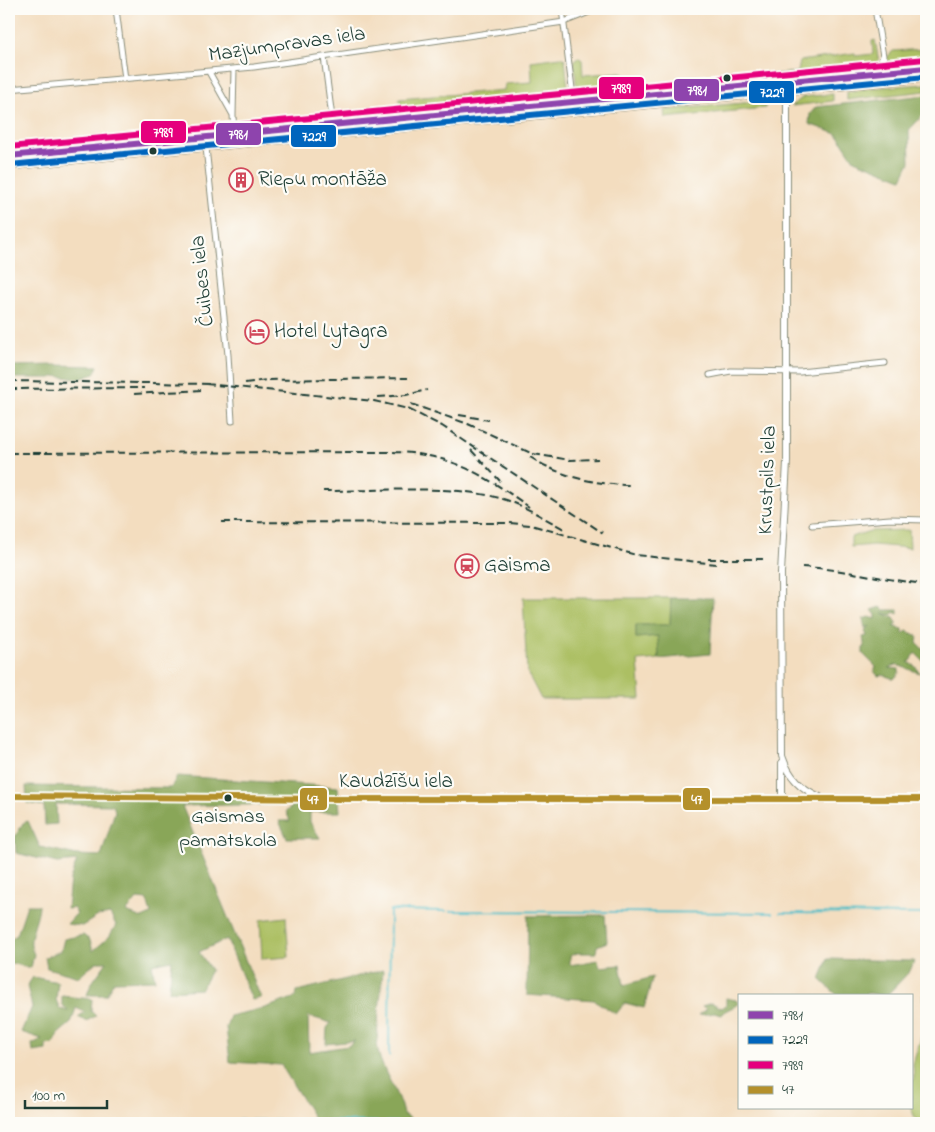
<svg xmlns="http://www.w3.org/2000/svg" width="935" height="1132" viewBox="0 0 935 1132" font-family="'Indie Flower',sans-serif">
  <rect width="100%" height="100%" fill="#fdfcf7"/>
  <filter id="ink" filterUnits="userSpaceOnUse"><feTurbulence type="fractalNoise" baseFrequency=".02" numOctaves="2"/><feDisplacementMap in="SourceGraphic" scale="10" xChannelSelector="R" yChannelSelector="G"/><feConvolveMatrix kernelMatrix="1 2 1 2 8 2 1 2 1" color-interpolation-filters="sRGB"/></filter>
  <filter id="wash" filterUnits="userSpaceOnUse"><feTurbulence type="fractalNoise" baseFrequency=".0096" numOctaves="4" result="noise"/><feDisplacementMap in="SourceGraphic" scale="20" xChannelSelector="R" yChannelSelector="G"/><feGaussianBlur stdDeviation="1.12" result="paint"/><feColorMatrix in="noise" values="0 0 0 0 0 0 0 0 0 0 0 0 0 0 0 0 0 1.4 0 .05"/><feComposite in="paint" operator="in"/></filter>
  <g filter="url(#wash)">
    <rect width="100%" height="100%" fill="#f3ddbf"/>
    <!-- green -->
    <path fill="#acbf63" stroke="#667e4c" d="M 875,40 L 879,62 L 876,65 L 700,82 L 707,78 L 711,79 L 798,72 L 800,61 L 855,53 L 855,56 L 873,54 L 872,41 Z
      M 926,49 L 926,62 L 894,65 L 886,58 L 893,51 Z
      M 561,57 L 565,59 L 568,88 L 563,96 L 410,112 L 401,109 L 399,99 L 504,90 L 505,84 L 532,82 L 531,61 Z
      M 578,57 L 582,60 L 583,75 L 622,72 L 638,88 L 583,94 L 576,83 L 574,60 Z
      M 875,67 L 872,70 L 770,80 L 772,77 Z
      M 926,84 L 926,91 L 847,100 L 847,92 L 869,88 Z
      M 764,88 L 764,91 L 586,107 L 586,105 Z
      M 833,94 L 833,101 L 792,106 L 803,97 Z
      M 766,101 L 765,108 L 665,118 L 664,110 Z
      M 564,108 L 563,110 L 277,136 Z
      M 193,143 L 194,145 L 9,164 L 9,160 Z
      M 909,530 L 910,548 L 873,545 L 851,547 L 851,537 L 870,531 Z
      M 523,598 L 671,598 L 670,625 L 636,625 L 636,638 L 658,636 L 659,659 L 638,661 L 641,699 L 541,699 L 527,672 Z
      M 286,917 L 289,957 L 262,959 L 260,920 Z
      M 925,923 L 926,1123 L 917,1123 L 911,1108 L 911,1085 L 914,1078 L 913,1064 L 923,1031 Z"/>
    <!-- forest -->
    <path fill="#89a659" stroke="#547246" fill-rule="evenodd" d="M 926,95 L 926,112 L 909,130 L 910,162 L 902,179 L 854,160 L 837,134 L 809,124 L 810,114 L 816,107 Z
      M 54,365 L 98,366 L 94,374 L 80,379 L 55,376 L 51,378 L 9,378 L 9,366 Z
      M 671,598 L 713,598 L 710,654 L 659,659 L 658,636 L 636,638 L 636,625 L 670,625 Z
      M 881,607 L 884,610 L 898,610 L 898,614 L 894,612 L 892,615 L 883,613 L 894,618 L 897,623 L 894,627 L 903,629 L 903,634 L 907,631 L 918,636 L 917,643 L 926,652 L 926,664 L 915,653 L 911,661 L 908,662 L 915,666 L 920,673 L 897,665 L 889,668 L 899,669 L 899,673 L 894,679 L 883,675 L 878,676 L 874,671 L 876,667 L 863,654 L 863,648 L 865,647 L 863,637 L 867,636 L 865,631 L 870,626 L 865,628 L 863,619 L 869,617 L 876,619 L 876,615 L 872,610 Z
      M 177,776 L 338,787 L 340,812 L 310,812 L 310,822 L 320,838 L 287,838 L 279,821 L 290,821 L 286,811 L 296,804 L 182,806 L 261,998 L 252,1000 L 227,939 L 199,952 L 211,970 L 201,989 L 169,991 L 172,960 L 152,964 L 155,980 L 114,981 L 106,995 L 87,995 L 91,984 L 107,962 L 96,962 L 79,977 L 47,968 L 45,957 L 61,951 L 64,939 L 83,935 L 90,940 L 93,951 L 109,937 L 116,925 L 110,914 L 98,916 L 82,926 L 67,924 L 77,913 L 73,908 L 67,909 L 70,879 L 77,861 L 57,863 L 16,853 L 15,837 L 23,823 L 28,821 L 40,847 L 77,855 L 101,856 L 115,811 L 113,805 L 56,804 L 57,824 L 45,825 L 44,806 L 27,803 L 26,786 L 171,788 ZM 137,899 L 147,900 L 151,914 L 142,918 L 126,912 Z
      M 27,905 L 39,905 C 38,922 25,940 34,954 L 31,968 L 9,963 L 9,940 L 17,935 Z
      M 605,915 L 607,942 L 597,946 L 596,953 L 577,953 L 570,956 L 570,965 L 598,960 L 600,967 L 620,965 L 624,985 L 653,977 L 644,1008 L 625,1003 L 616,1014 L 594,1000 L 527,995 L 528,916 Z
      M 828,959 L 914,961 L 910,971 L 886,996 L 868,993 L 862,996 L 838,996 L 820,979 Z
      M 383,970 C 382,988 375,1035 378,1051 C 383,1074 399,1092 403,1114 L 410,1118 L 412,1123 L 317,1123 L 281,1065 L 230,1062 L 226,1027 L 230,1016 L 265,1008 L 296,997 L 297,991 ZM 308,1016 L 331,1023 L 327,1028 L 326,1044 L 355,1041 L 348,1046 L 309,1052 Z
      M 33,977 L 58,982 L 56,1000 L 60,1009 L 68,1011 L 62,1004 L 62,996 L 92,999 L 91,1011 L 96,1016 L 86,1021 L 78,1017 L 85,1012 L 76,1008 L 71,1023 L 58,1034 L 53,1044 L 46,1045 L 46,1050 L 33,1052 L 32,1044 L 42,1039 L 21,1032 L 32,1007 L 27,986 Z
      M 726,998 L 736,1000 L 739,1004 L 725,1011 L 722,1015 L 714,1013 L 699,1015 L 707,1009 L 702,1006 L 712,1003 L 722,1008 L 726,1005 Z"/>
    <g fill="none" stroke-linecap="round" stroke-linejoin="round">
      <!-- stream -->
      <path stroke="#50bec8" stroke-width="2" d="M 451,911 L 772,913
        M 780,913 L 926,914
        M 389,1056 L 390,910 L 446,911
        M 233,1120 L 445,1123"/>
    </g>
  </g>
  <g filter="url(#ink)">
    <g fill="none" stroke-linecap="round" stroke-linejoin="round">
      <!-- minor casing -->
      <g stroke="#898d7a" stroke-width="7">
        <path id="minor" d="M 116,9 L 125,79
          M 562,9 L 575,112
          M 875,9 L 883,56 L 876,74
          M 324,57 L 333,125
          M 883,57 L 890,65 L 899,70
          M 209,72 L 233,115 L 234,69
          M 9,89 L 254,67 L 564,22 L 597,9
          M 233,115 L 234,135
          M 205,138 L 228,355 L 232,421
          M 710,375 L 731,371 L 800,372 L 885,363
          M 812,525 L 890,519 L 926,520"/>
      </g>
      <!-- tertiary casing -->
      <g stroke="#898d7a" stroke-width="8">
        <path id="tertiary" d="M 787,87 L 787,462 L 781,573 L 782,756 C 789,777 800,788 820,797
          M 782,763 L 782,798
          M 9,796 L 339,799 L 926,799"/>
      </g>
      <!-- trunk casing -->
      <g stroke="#898d7a" stroke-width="9">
        <path id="trunk" d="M 9,156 L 806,81 L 926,68
          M 9,166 C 315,136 621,110 926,78"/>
      </g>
      <!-- minor -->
      <use href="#minor" stroke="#fff" stroke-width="5"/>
      <!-- tertiary -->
      <use href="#tertiary" stroke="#fff" stroke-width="6"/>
      <!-- trunk -->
      <use href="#trunk" stroke="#f9bc8a" stroke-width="8"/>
      <!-- rail -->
      <path stroke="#1f3d34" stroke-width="2" stroke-dasharray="8 4" stroke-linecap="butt" d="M 9,381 L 213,384
        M 245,383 L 267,380 L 408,378
        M 206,384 L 374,401 L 408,409 L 442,426 L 603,533
        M 9,389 L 144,388
        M 134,394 L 201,390
        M 378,397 L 406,395 L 427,390
        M 411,404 L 468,424 L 533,454 L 570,460 L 598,459
        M 459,415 L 489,420
        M 471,450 L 500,481
        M 9,453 L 392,452 C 449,453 483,474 529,507
        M 530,457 C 562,477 592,484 629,485
        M 323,491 C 377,491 453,484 503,499 C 526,506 545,519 566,530
        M 222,522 L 510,523 L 531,525 L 636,555 L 716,564
        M 708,559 L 763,559
        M 802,567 C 844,569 884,580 926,584"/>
      <!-- bus-1 casing -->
      <g stroke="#fdfcf7" stroke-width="10">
        <path id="bus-1" d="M 9,156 L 926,68"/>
      </g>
      <!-- bus-2 casing -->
      <g stroke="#fdfcf7" stroke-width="10">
        <path id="bus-2" d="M 10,165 L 926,77"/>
      </g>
      <!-- bus-3 casing -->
      <g stroke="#fdfcf7" stroke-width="10">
        <path id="bus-3" d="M 9,147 L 925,59"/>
      </g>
      <!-- bus-4 casing -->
      <g stroke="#fdfcf7" stroke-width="10">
        <path id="bus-4" d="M 9,796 L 339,799 L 926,799"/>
      </g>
      <!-- bus-1 -->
      <use href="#bus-1" stroke="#8e44ad" stroke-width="6"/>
      <!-- bus-2 -->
      <use href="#bus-2" stroke="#0065bd" stroke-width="6"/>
      <!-- bus-3 -->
      <use href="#bus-3" stroke="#e5007d" stroke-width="6"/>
      <!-- bus-4 -->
      <use href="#bus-4" stroke="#b4902b" stroke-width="6"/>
    </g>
  </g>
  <!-- icons -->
  <defs>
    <g id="building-ring" transform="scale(1.25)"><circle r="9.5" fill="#fdfcf7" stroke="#d1495b" stroke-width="1.5"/><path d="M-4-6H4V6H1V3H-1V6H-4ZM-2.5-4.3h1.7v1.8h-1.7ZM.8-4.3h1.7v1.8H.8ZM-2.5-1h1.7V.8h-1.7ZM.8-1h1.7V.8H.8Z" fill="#d1495b"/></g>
    <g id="hotel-ring" transform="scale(1.25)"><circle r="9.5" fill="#fdfcf7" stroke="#d1495b" stroke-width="1.5"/><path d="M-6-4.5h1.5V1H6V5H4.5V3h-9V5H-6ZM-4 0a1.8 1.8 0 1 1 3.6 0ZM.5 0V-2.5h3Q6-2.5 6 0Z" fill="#d1495b"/></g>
    <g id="station-ring" transform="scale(1.25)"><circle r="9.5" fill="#fdfcf7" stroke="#d1495b" stroke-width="1.5"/><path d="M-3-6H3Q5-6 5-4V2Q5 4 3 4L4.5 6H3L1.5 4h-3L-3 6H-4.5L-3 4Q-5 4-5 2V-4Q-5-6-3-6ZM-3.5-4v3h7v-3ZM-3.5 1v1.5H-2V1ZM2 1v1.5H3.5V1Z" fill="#d1495b"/></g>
  </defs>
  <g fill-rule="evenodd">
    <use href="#building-ring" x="241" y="180"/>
    <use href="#hotel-ring" x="257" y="332"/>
    <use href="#station-ring" x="467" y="566"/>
  </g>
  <!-- markers -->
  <g fill="#1f3d34" stroke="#fdfcf7" stroke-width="2">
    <circle cx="727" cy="78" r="4.5"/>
    <circle cx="153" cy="151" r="4.5"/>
    <circle cx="228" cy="798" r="4.5"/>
  </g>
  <g text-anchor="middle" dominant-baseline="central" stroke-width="4.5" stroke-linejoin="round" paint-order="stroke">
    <!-- bus labels -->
    <g font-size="20" fill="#1f3d34" stroke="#fdfcf7">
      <text x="228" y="817">Gaismas<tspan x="228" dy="24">pamatskola</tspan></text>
    </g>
    <!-- street labels -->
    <g font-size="21" fill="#1f3d34" stroke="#fdfcf7">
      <text transform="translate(287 45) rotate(-8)">Mazjumpravas iela</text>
      <text transform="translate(203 281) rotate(-96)">Čuibes iela</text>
      <text transform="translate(768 480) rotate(-88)">Krustpils iela</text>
      <text x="396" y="782">Kaudzīšu iela</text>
    </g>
    <!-- poi labels -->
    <g font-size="21" fill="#1f3d34" stroke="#fdfcf7" text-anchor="start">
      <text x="258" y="180">Riepu montāža</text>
      <text x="274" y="332">Hotel Lytagra</text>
      <text x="484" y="566">Gaisma</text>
    </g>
  </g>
  <g stroke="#fdfcf7" stroke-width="2">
    <rect x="598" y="76" width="47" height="24" rx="5" fill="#e5007d"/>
    <rect x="673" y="78" width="47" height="24" rx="5" fill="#8e44ad"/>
    <rect x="748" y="80" width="47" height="24" rx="5" fill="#0065bd"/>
    <rect x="140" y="120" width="47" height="24" rx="5" fill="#e5007d"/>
    <rect x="215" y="122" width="47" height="24" rx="5" fill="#8e44ad"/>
    <rect x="290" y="124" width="47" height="24" rx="5" fill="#0065bd"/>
    <rect x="299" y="787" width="29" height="24" rx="5" fill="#b4902b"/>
    <rect x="682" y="787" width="29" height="24" rx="5" fill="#b4902b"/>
  </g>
  <g font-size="14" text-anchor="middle" font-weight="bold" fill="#fff">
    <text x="621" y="93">7989</text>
    <text x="697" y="95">7981</text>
    <text x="772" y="97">7229</text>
    <text x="163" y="137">7989</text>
    <text x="238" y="139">7981</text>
    <text x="314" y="141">7229</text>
    <text x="313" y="804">47</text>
    <text x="697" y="804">47</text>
  </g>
  <!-- margin -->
  <rect width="935" height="1132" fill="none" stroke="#fdfcf7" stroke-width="30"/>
  <!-- legend -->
  <rect x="738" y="994" width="175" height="115" fill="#fdfcf7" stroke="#a4b0a9"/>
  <rect x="748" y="1011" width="25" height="8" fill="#8e44ad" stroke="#a4b0a9"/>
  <text x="782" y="1020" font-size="15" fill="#1f3d34">7981</text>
  <rect x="748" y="1036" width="25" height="8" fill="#0065bd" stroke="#a4b0a9"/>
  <text x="782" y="1044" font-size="15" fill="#1f3d34">7229</text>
  <rect x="748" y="1061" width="25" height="8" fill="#e5007d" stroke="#a4b0a9"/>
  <text x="782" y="1070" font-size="15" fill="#1f3d34">7989</text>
  <rect x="748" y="1086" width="25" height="8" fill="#b4902b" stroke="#a4b0a9"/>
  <text x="782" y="1094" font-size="15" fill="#1f3d34">47</text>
  <!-- scale -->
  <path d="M25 1100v8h82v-8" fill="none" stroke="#1f3d34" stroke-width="2.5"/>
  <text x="32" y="1100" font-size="15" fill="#1f3d34" stroke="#fdfcf7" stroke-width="4" paint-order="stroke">100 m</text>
</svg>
